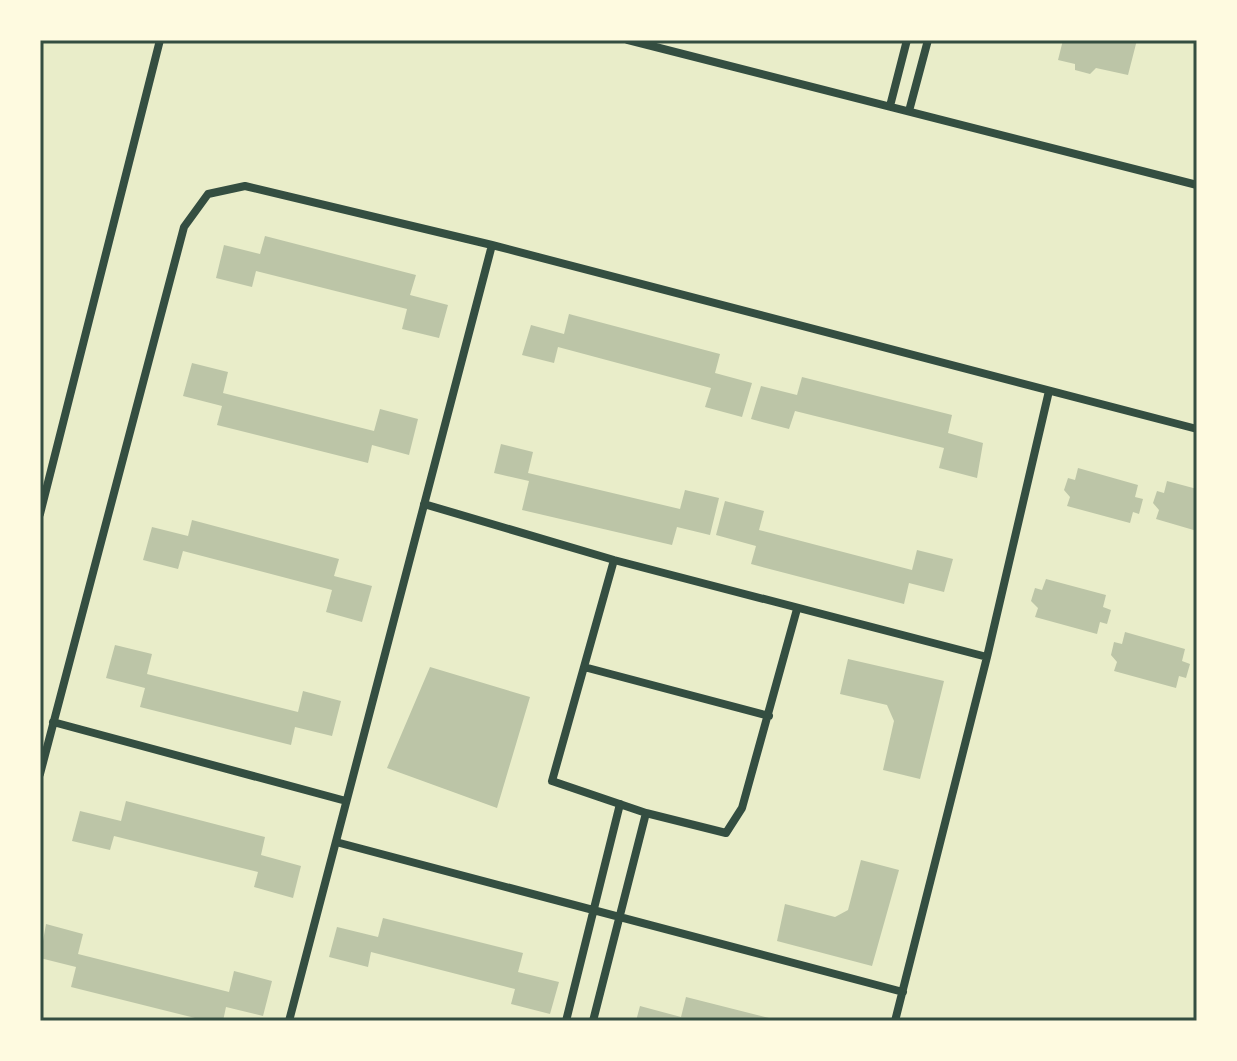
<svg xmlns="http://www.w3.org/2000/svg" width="1237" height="1061" viewBox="0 0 1237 1061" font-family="'DejaVu Sans',sans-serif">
  <rect width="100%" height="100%" fill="#e9edc9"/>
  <!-- building -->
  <path fill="#bcc5a7" d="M 1063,40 L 1137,40 L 1128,75 L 1096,68 L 1090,74 L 1075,70 L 1075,64 L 1058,60 Z
    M 265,236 L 416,275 L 410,295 L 448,305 L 439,338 L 402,329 L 407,309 L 256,271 L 252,287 L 216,278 L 224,245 L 260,254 Z
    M 569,314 L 720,354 L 715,373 L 752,383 L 742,417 L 705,407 L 711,388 L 558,347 L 554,363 L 522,355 L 531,325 L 564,334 Z
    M 192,363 L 228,372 L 223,393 L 374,431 L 380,409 L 418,419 L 409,455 L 372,445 L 368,463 L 217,425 L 222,406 L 183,396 Z
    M 802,377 L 952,415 L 948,433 L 983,443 L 977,478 L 939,468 L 944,448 L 795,411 L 789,429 L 751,419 L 761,386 L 797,395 Z
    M 501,444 L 533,452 L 528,473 L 680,509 L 685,490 L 719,498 L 710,535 L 677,527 L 672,545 L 522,510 L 529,481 L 494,473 Z
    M 1078,468 L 1138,485 L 1135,497 L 1143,499 L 1139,514 L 1133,512 L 1130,523 L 1067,506 L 1070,497 L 1064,490 L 1068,478 L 1075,480 Z
    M 1167,481 L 1197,489 L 1197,531 L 1156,519 L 1159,510 L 1153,503 L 1157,491 L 1164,493 Z
    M 725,501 L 764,511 L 759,530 L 912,570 L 917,550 L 953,559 L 944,592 L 909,583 L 904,604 L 751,564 L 756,546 L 716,535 Z
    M 192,520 L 339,559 L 334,576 L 372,586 L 362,622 L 326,612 L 332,590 L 183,551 L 178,569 L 143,560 L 152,527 L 188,536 Z
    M 1046,579 L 1106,595 L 1103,607 L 1111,610 L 1107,624 L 1100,622 L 1097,634 L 1035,617 L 1038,608 L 1031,601 L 1035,588 L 1042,590 Z
    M 1125,632 L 1185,649 L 1182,661 L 1190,664 L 1186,678 L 1179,676 L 1176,688 L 1114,671 L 1117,662 L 1111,655 L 1114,642 L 1122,644 Z
    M 115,645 L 152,654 L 147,674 L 298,712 L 303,691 L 341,701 L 332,736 L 295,727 L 291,745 L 140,707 L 145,688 L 106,678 Z
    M 848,659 L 944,681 L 920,779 L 883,770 L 894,721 L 887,705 L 840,694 Z
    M 430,667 L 530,697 L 497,808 L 387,768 Z
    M 126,801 L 265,837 L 261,855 L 301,866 L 293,898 L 254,887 L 258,872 L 114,836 L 110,850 L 72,841 L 80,811 L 121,821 Z
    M 861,860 L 899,870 L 872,966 L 777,941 L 785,904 L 835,917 L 848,910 Z
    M 383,918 L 523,953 L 518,972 L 559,982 L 550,1014 L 511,1004 L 515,989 L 371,952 L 368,967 L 329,957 L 337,927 L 378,937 Z
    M 46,924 L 83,934 L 78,954 L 229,992 L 234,971 L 272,981 L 263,1016 L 226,1007 L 223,1021 L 207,1021 L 71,987 L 76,967 L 40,958 Z
    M 686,997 L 777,1020 L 777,1021 L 636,1021 L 640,1006 L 681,1017 Z"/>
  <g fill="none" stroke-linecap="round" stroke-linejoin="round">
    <!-- minor -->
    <path stroke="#344e41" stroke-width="8" d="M 628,40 L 1197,185
      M 890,106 L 907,40
      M 909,111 L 928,40
      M 424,504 L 614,560 L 987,657
      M 40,514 L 160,40
      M 614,560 L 552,781 L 646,813 L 726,833 L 742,808 L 797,609
      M 584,667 L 769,716
      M 53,722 L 346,801
      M 40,774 L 184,227 L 208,194 L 245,186 L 492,245 L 1197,429
      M 336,842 L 903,992
      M 289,1021 L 492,245
      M 566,1021 L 620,804
      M 593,1021 L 646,813
      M 895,1021 L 987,657 L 1049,391"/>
  </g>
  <!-- border -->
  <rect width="1237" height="1061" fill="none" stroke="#fefae0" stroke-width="84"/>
  <rect x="42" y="42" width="1153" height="977" fill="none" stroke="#344e41" stroke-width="3"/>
</svg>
